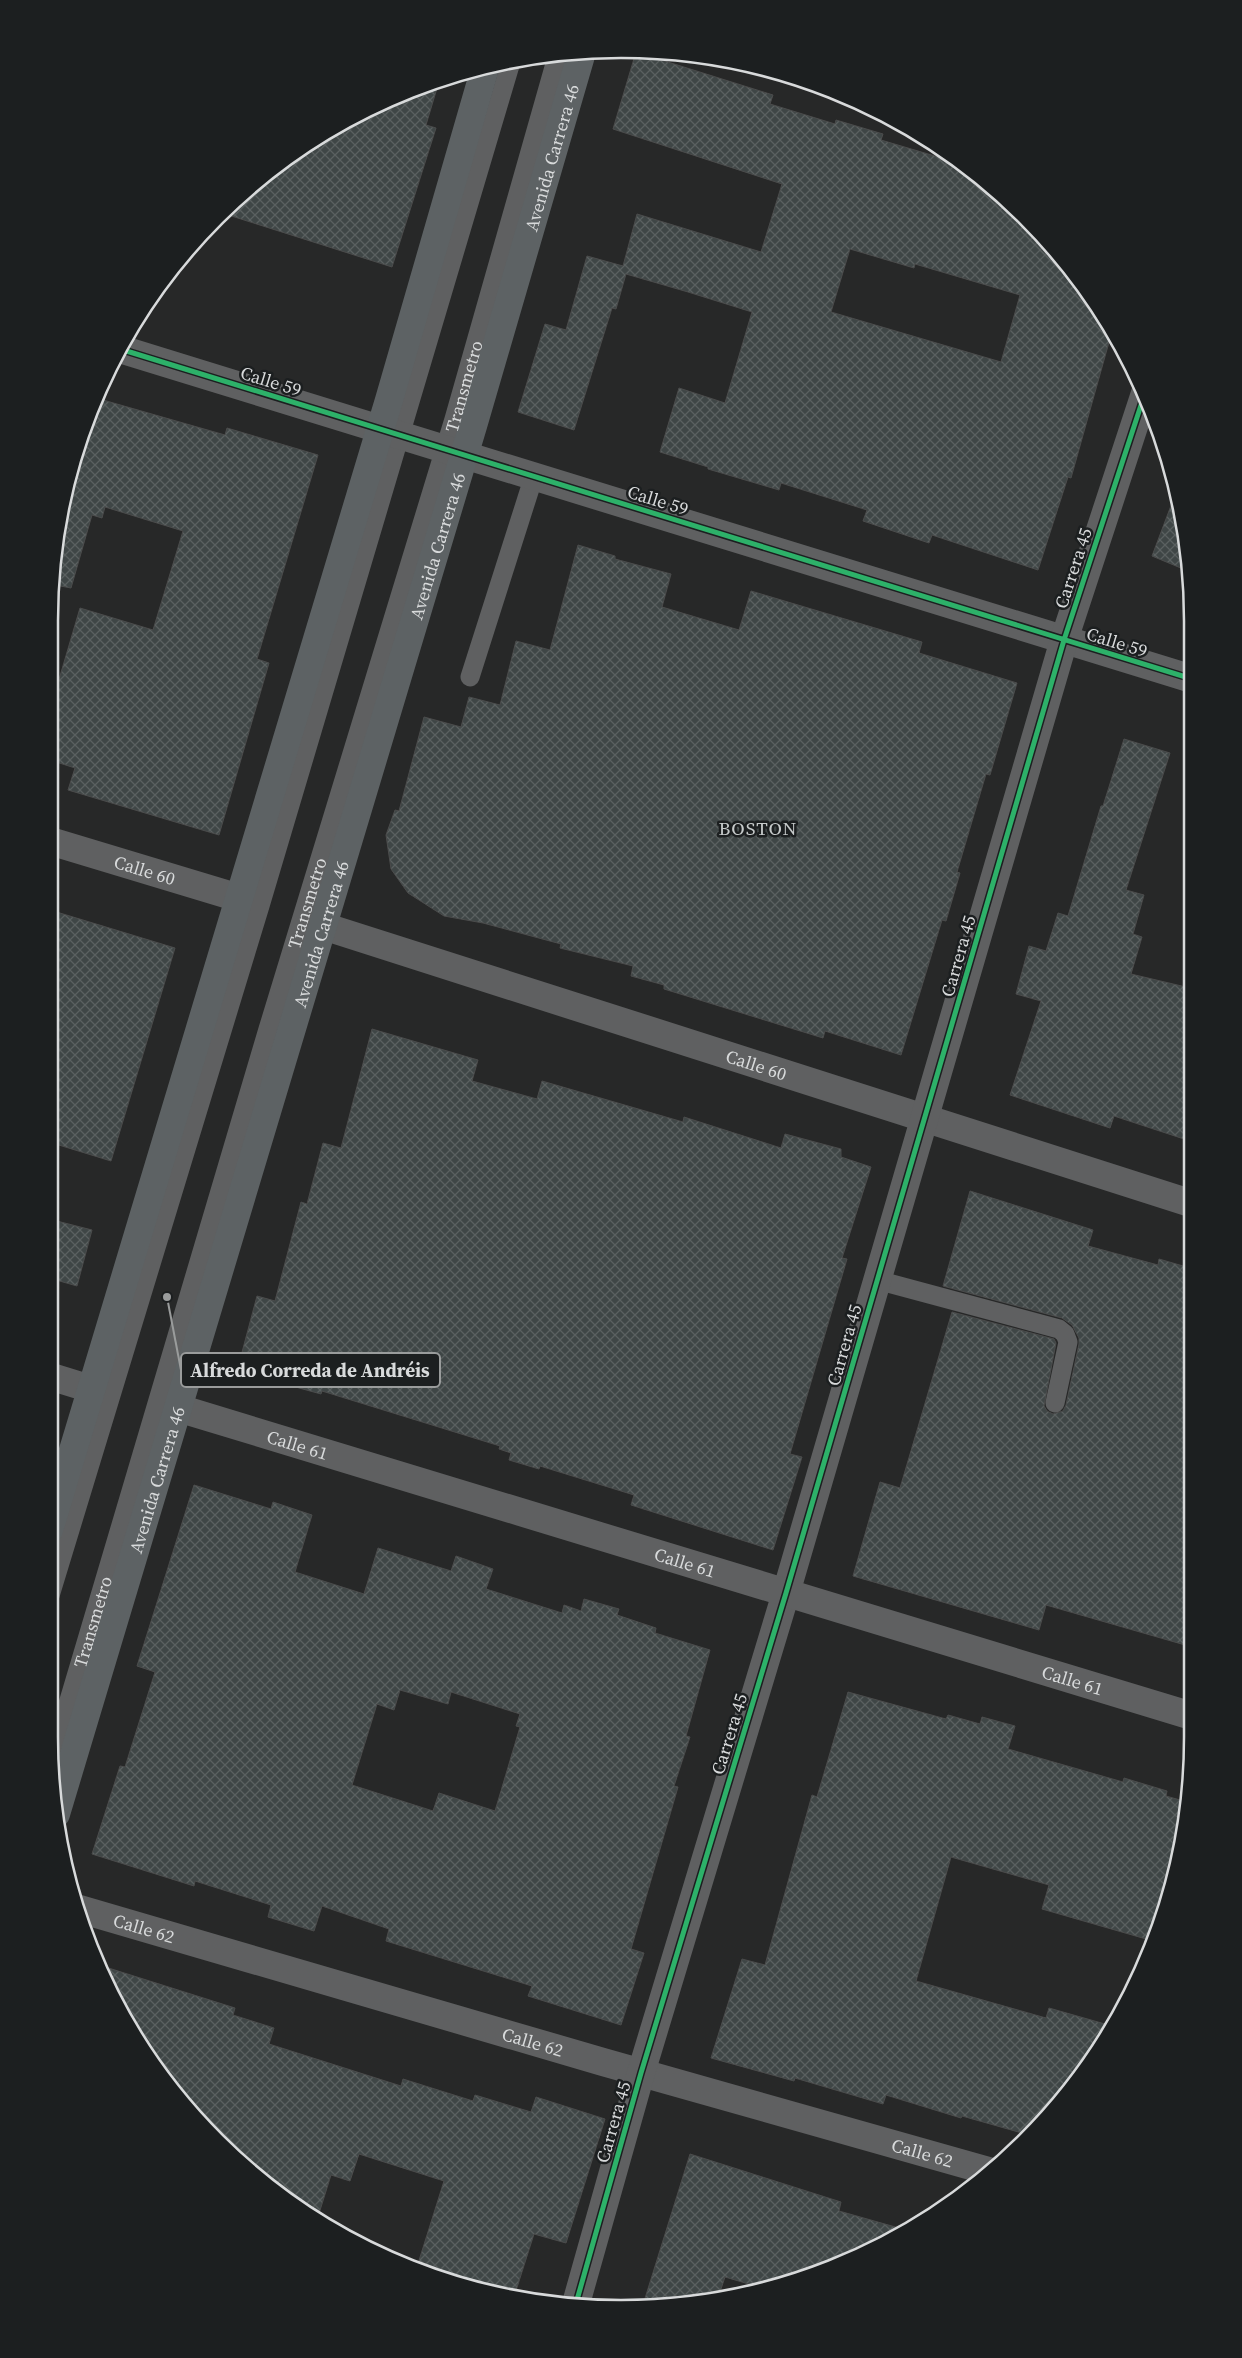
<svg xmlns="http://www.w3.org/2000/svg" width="1242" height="2358" viewBox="0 0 1242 2358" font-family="'Source Serif 4',serif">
  <defs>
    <pattern id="building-cross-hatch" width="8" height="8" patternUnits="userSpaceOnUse" patternTransform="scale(1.25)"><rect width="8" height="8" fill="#3f4646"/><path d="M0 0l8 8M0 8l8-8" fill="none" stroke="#5a6060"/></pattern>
  </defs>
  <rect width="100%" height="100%" fill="#272828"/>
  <!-- building -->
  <path fill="url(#building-cross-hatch)" stroke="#4b4c4c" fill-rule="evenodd" d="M 636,52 L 773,95 L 770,104 L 835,124 L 836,120 L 883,134 L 881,140 L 955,162 L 998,191 L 1075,273 L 1111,335 L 1071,478 L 1068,477 L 1038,570 L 932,535 L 929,543 L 863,521 L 867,510 L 781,483 L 779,490 L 708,469 L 708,467 L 660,452 L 679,388 L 725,403 L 752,312 L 688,292 L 626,274 L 616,309 L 612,308 L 574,430 L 518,412 L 545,324 L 566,330 L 587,256 L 623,266 L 637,214 L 761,252 L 782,184 L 613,129 ZM 850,249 L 914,268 L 915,264 L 1020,295 L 1001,362 L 831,312 Z
    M 440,78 L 426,125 L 436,128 L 392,267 L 222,213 L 244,191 L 335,125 Z
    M 96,398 L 225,435 L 227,428 L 318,455 L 257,659 L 269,663 L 219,835 L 68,790 L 75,768 L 50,760 L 50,710 L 80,608 L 153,630 L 183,531 L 105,507 L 102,518 L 92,515 L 71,588 L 50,584 L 68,473 Z
    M 1175,495 L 1188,546 L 1188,571 L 1152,556 Z
    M 578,545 L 615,556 L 615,559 L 671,574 L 662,607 L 739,630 L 751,591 L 922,642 L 919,653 L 1017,683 L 990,775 L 986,774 L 957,872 L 960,873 L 946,921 L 942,920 L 901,1055 L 825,1031 L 823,1038 L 664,989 L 664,985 L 631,976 L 633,966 L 560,948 L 561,944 L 483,923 L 444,916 L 408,893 L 391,869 L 386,835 L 395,810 L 399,811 L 424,717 L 461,727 L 469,697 L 500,705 L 516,641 L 550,650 Z
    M 1124,739 L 1170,753 L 1126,890 L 1144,895 L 1133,934 L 1142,937 L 1131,974 L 1190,988 L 1190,1141 L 1114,1116 L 1110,1128 L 1010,1095 L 1041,1001 L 1016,994 L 1029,946 L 1046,951 L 1058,913 L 1068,916 L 1101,806 L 1103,806 Z
    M 50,910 L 175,948 L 111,1161 L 49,1142 Z
    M 372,1029 L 478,1060 L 472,1081 L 537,1099 L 542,1081 L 683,1122 L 684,1117 L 781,1148 L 785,1134 L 841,1149 L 841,1157 L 871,1167 L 842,1258 L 847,1259 L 790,1454 L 802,1457 L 773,1550 L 631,1505 L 634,1495 L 540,1466 L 539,1469 L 509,1460 L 511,1453 L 499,1449 L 500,1446 L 322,1391 L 321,1394 L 237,1371 L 257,1296 L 275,1301 L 301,1202 L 307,1204 L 323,1143 L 341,1148 Z
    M 970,1191 L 1093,1230 L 1088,1246 L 1158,1265 L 1159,1259 L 1190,1268 L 1192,1647 L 1046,1605 L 1039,1630 L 853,1576 L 880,1482 L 900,1488 L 952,1312 L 1054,1339 L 1056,1343 L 1044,1406 L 1047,1411 L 1053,1414 L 1063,1411 L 1066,1405 L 1079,1344 L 1079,1338 L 1072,1325 L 1062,1318 L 943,1286 Z
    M 49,1219 L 92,1230 L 77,1286 L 49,1278 Z
    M 194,1485 L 271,1509 L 273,1502 L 312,1515 L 295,1572 L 364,1594 L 378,1548 L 451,1571 L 456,1556 L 493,1569 L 486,1589 L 562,1613 L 564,1605 L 581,1611 L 584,1599 L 619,1609 L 617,1615 L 656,1628 L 655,1633 L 710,1650 L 686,1736 L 690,1737 L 674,1786 L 678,1787 L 631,1949 L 644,1953 L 621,2025 L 528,1996 L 532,1986 L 386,1941 L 389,1929 L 322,1906 L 314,1931 L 268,1917 L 271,1905 L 195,1881 L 194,1886 L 92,1854 L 120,1766 L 125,1767 L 155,1672 L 137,1666 ZM 400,1690 L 448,1704 L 451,1692 L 520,1714 L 516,1726 L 520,1727 L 495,1811 L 439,1793 L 433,1811 L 352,1785 L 377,1704 L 394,1710 Z
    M 848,1692 L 946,1719 L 948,1715 L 980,1724 L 982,1717 L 1015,1726 L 1008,1749 L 1123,1782 L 1124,1778 L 1167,1791 L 1166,1796 L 1187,1802 L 1174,1885 L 1153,1941 L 1042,1909 L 1049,1885 L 951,1857 L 916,1981 L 1046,2018 L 1049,2008 L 1112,2026 L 1075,2086 L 1029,2135 L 962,2116 L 961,2118 L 886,2095 L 883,2104 L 795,2078 L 794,2081 L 711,2058 L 742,1959 L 765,1965 L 812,1795 L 817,1797 Z
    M 99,1965 L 235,2008 L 233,2015 L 274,2028 L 269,2044 L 401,2086 L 403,2079 L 473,2101 L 475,2095 L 531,2112 L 536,2097 L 605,2119 L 566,2243 L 534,2234 L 514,2297 L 473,2290 L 416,2270 L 444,2181 L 359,2154 L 350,2181 L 331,2175 L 317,2220 L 303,2213 L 244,2167 L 167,2086 L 125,2023 Z
    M 690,2154 L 841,2202 L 839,2211 L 906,2230 L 840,2266 L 769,2290 L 725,2277 L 718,2298 L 659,2308 L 642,2308 Z"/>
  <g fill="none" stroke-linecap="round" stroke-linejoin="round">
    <!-- service -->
    <g stroke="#5f6061" stroke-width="19">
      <path d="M 470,677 L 534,476"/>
      <path d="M 877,1280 L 1059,1329 L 1065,1334 L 1068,1342 L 1055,1403"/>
      <path d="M 49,1599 L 260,906 L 511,62"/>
      <path id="s1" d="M 50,1753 L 67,1707 L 268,1029 L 454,419 L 558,53"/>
    </g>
    <!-- minor -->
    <g stroke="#5f6061" stroke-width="28">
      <path d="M 120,349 L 1189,678"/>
      <path id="s2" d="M 50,841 L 239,898"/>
      <path id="s3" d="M 323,926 L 1190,1203"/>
      <path d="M 49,1376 L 91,1389"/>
      <path id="s4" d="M 76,1908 L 603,2062 L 992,2172"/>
      <path d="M 575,2307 L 641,2073 L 786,1593 L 1064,640 L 1145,393"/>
    </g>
    <!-- tertiary -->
    <path stroke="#5f6061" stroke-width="28" id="s5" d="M 178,1408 L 1192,1716"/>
    <!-- primary -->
    <g stroke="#5d6264" stroke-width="28">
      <path d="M 49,1530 L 389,400 L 485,68"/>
      <path id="s6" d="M 56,1814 L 473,426 L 582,52"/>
    </g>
    <!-- cycleway casing -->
    <g stroke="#1c1f20" stroke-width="8">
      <path id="cycleway" d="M 120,349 L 1189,678
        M 575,2307 L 641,2073 L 786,1593 L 1064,640 L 1145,393"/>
    </g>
    <!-- cycleway -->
    <use href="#cycleway" stroke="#2db169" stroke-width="5"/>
  </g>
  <g text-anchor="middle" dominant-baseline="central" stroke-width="5" stroke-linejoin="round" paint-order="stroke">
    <!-- street labels -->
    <g font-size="18" fill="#d8dadb" stroke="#1c1f20">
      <text stroke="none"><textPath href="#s6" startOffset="1729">Avenida Carrera 46</textPath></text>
      <text transform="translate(271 381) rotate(17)">Calle 59</text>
      <text stroke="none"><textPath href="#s1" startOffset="1428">Transmetro</textPath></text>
      <text transform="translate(658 500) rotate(17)">Calle 59</text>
      <text stroke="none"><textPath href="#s6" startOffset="1324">Avenida Carrera 46</textPath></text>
      <text transform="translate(1073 568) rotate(-72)">Carrera 45</text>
      <text transform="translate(1117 642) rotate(17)">Calle 59</text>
      <text stroke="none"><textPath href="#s2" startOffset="99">Calle 60</textPath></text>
      <text stroke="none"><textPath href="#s1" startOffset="888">Transmetro</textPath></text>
      <text stroke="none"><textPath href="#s6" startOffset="919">Avenida Carrera 46</textPath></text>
      <text transform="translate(958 956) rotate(-74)">Carrera 45</text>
      <text stroke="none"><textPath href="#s3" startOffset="455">Calle 60</textPath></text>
      <text transform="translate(844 1345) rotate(-74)">Carrera 45</text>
      <text stroke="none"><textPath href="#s5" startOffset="125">Calle 61</textPath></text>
      <text stroke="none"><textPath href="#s6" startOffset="349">Avenida Carrera 46</textPath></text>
      <text stroke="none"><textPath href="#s5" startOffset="530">Calle 61</textPath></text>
      <text stroke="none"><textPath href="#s1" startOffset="138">Transmetro</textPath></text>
      <text stroke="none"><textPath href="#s5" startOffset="935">Calle 61</textPath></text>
      <text transform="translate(729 1734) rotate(-73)">Carrera 45</text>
      <text stroke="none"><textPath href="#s4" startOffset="71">Calle 62</textPath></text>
      <text stroke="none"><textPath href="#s4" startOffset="476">Calle 62</textPath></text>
      <text transform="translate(613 2122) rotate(-74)">Carrera 45</text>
      <text stroke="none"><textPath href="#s4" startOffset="881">Calle 62</textPath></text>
    </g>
    <!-- neighbourhood labels -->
    <g font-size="19" letter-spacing="1" fill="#c6caca" stroke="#1c1f20">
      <text x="758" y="828">BOSTON</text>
    </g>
  </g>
  <!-- crop -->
  <path d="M0 0H1242V2358H0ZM621 58H621A563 563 0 0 1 1184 621V1737A563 563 0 0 1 621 2300H621A563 563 0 0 1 58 1737V621A563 563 0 0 1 621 58Z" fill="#1c1f20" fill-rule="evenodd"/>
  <path fill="none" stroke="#d8dadb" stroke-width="2.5" d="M621 58H621A563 563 0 0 1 1184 621V1737A563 563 0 0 1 621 2300H621A563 563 0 0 1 58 1737V621A563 563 0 0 1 621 58Z"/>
  <!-- callouts -->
  <path fill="none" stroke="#9a9c9c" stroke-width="2" d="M167 1297L181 1370"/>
  <circle fill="#9a9c9c" stroke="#1c1f20" stroke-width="2" cx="167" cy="1297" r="5"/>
  <rect fill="#1c1f20" stroke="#9a9c9c" stroke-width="2" x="181" y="1353" width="259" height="34" rx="5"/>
  <g font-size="19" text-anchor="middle" font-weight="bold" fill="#d8dadb">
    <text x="310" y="1377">Alfredo Correda de Andréis</text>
  </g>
</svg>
